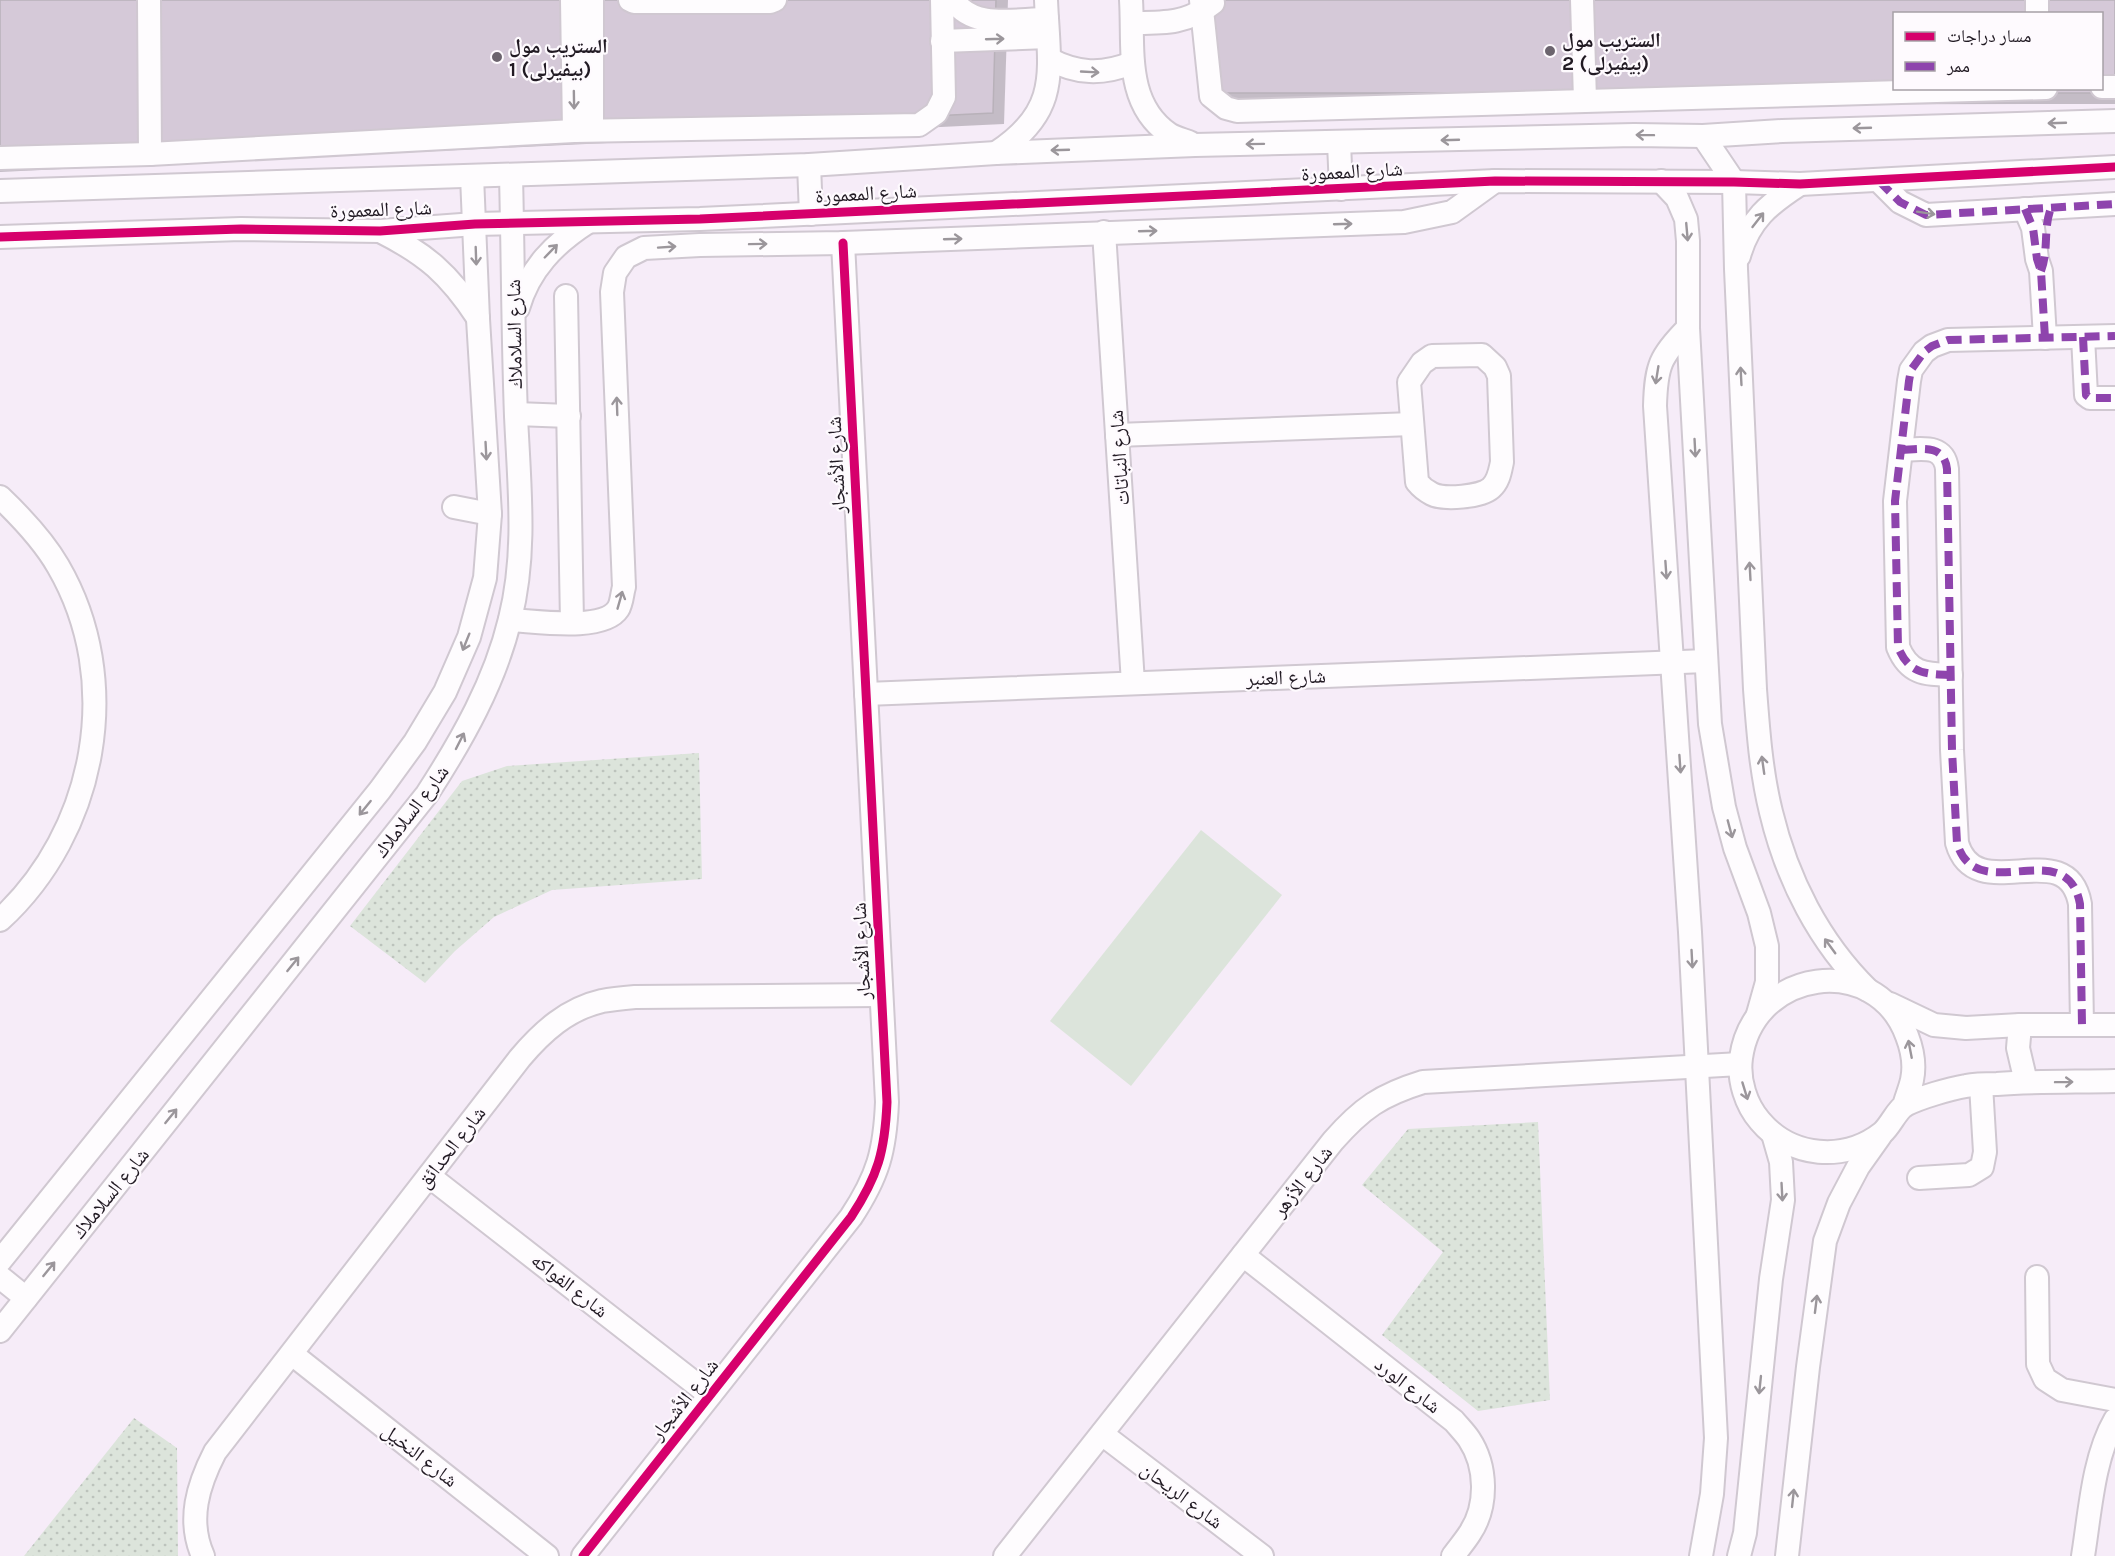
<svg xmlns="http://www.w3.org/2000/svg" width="2115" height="1556" viewBox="0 0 2115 1556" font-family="Karla,'Noto Naskh Arabic',sans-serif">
<defs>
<pattern id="park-dots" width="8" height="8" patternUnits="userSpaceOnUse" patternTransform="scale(1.5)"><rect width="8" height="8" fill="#dce4db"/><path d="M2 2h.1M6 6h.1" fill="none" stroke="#bcc3bc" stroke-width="1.8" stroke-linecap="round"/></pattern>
</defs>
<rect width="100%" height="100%" fill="#f6ecf8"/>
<polygon fill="#dce4db" points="1201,830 1282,895 1131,1086 1050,1021"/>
<g fill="url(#park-dots)">
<polygon points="699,753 702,879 552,890 494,917 455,951 425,983 350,926 462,781 507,766"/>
<polygon points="1538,1122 1550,1400 1478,1411 1382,1335 1443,1252 1362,1185 1408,1129"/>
<polygon points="134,1418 177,1448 178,1556 24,1556"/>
</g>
<g fill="#0003" fill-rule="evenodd">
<polygon points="0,0 1008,0 1004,124 0,172"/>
<path d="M1200 0H2115V104L1224 105ZM1894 14H2102V88H1894Z"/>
</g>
<g fill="#d5c9d8" stroke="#b8b1b9" stroke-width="1.5" fill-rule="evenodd">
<polygon points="0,0 996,0 993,113 0,161"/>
<path d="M1198 0H2115V93H1211ZM1894 14H2102V88H1894Z"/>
</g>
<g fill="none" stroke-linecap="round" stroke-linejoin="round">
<defs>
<g id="minor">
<polyline points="149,0 150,154"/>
<polyline points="572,0 574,131"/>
<polyline points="592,0 592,130"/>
<polyline points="630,0 634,2 770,2 775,0"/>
<path d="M953 0C974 30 1015 19 1047 19"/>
<path d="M1131 0C1134 47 1124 103 1169 134 1175 138 1184 140 1191 143"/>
<polyline points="1201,0 1211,96 1226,108 1237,111 2046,88"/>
<polyline points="1582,0 1585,100"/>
<polyline points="2037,0 2037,14"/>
<path d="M1132 23C1164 23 1187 24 1213 3"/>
<polyline points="942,41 1048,37"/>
<path d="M1049 59C1077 74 1102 75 1132 63"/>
<polyline points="2102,87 2115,87"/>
<path d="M1703 136 1734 182 1736 269 1755 689C1758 729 1761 772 1771 812 1787 879 1819 942 1868 990"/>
<polyline points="1339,143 1341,189"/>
<path d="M996 153C1062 110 1049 70 1046 0"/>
<polyline points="0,158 150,154 574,131 919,125 936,113 944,97 942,0"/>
<polyline points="809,165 811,214"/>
<polyline points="1661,181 1677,198 1686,219 1688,241 1688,328 1710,724 1724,807 1735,848 1759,913 1767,946 1767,982 1758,1014"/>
<polyline points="1879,181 1900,202 1926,215 2115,204"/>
<polyline points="0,191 809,165 996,153 1195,145 1634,135 1703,136 1782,131 2115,121"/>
<polyline points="2025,209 2033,228 2037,259 2041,271 2045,338"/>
<path d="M380 231C426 254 449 274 478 318"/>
<polyline points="1104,232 1133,683"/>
<polyline points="0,237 241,229 380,231 475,224 700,219 1495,181 1734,182 1800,184 2115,167"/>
<path d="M1739 256C1749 220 1769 204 1800 184"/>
<polyline points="566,296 572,622"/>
<path d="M518 308C529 269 555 243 588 222"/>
<path d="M1688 328C1660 356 1656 366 1655 406L1690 932 1716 1438 1712 1494 1701 1556"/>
<polyline points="2083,337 2086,395 2090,398 2115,398"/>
<path d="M1482 355 1495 367 1499 376 1502 462C1500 471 1499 481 1491 488 1481 497 1444 500 1432 494 1426 491 1421 487 1417 482L1409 382 1422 363 1432 356Z"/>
<polyline points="516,414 569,416"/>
<polyline points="1117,435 1412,424"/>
<path d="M1902 450C1922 449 1944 444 1947 469L1952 750 1957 843C1976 909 2067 832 2080 904L2082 1025"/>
<path d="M0 497C22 518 43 540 58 566 125 681 96 832 0 920"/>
<polyline points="454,507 490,514"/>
<path d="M510 620C535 621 603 632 618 609 622 603 622 593 624 587L612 292 615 273 626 257 644 248 700 245 843 243 1404 222 1452 212 1495 181"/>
<path d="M1951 675C1925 674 1909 674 1898 647L1895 501 1909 381 1911 370 1924 352 1932 346 1948 340 2115 336"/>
<polyline points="866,694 1706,661"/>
<polyline points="1890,1004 1934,1025 1966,1028 2020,1025 2115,1025"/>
<polyline points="2020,1025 2018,1048 2026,1082"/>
<path d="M1904 1106C1906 1098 1910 1089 1912 1080 1915 1066 1912 1049 1907 1036 1876 951 1753 969 1741 1058 1738 1080 1746 1105 1760 1121 1791 1158 1845 1162 1882 1133 1891 1125 1896 1111 1905 1105 1921 1097 1949 1089 1966 1086 1976 1084 1987 1084 1997 1084 2036 1081 2076 1082 2115 1081"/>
<polyline points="429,1176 710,1395"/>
<polyline points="1919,1178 1969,1175 1982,1167 1985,1152 1981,1085"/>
<path d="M1243 1255 1454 1421C1459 1427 1465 1433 1469 1439 1487 1466 1488 1506 1470 1533 1465 1541 1458 1549 1453 1556"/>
<polyline points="0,1261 380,790 415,742 445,692 469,637 485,578 490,514 478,319 472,176"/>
<polyline points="0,1277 26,1298"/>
<polyline points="2037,1277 2038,1364 2045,1379 2062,1390 2115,1400"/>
<path d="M0 1331 427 794C462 740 495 682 510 619 527 552 519 484 516 416 513 336 513 256 511 176"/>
<polyline points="292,1354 547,1556"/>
<polyline points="1102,1434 1262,1556"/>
<path d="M203 1556C187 1520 198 1485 215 1452L520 1058C542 1032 567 1009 602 1001 613 999 624 998 635 997L881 995"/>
<path d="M583 1556 851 1217C878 1176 885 1151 887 1102L843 243"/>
<path d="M1005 1556 1333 1141C1362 1108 1381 1095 1423 1082L1740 1064"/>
<polyline points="1739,1556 1745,1533 1771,1279 1783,1200 1781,1162 1773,1134"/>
<polyline points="1787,1556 1808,1367 1825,1241 1839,1203 1858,1167 1880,1136"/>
<path d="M2083 1556C2090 1513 2093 1458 2115 1420"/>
</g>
</defs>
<use href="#minor" stroke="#d0c8d1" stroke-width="26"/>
<use href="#minor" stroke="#fefcfe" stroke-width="22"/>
<g stroke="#8e44ad" stroke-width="8" stroke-dasharray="15 8" stroke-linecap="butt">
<polyline points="1879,181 1900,202 1926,215 2115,204"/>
<polyline points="2025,209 2033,228 2037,259 2041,271 2045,338"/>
<path d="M2041 271C2049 250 2043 228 2051 208"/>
<polyline points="2083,337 2086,395 2090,398 2115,398"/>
<path d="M1902 450C1922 449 1944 444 1947 469L1952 750 1957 843C1976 909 2067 832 2080 904L2082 1025"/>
<path d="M1951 675C1925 674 1909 674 1898 647L1895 501 1909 381 1911 370 1924 352 1932 346 1948 340 2115 336"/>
</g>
<defs>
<g id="cycleway">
<polyline points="0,237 241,229 380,231 475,224 700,219 1495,181 1734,182 1800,184 2115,167"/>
<path d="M583 1556 851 1217C878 1176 885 1151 887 1102L843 243"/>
</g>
</defs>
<use href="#cycleway" stroke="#fefafe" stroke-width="13"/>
<use href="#cycleway" stroke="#d6006c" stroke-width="9"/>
</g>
<defs><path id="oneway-shaft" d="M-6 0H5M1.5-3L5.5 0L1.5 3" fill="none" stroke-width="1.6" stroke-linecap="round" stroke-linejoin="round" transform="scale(1.5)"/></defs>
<g stroke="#9b969b">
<use href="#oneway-shaft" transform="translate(995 39) rotate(-2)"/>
<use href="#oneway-shaft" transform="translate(1090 72) rotate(3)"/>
<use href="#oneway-shaft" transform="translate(574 100) rotate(89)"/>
<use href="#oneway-shaft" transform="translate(2057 123) rotate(178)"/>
<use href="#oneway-shaft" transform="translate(1862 128) rotate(178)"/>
<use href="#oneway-shaft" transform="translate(1645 135) rotate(-179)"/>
<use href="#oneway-shaft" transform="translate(1450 140) rotate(178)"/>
<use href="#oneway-shaft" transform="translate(1255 144) rotate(179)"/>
<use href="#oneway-shaft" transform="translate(1060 150) rotate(178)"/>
<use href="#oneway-shaft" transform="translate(1926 213) rotate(9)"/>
<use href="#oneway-shaft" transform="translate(1758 220) rotate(-52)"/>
<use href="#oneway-shaft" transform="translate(1343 224) rotate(-2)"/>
<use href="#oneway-shaft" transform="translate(1148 231) rotate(-2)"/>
<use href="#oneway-shaft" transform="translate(1687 232) rotate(85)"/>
<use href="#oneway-shaft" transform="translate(953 239) rotate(-2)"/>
<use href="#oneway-shaft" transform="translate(758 244) rotate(-1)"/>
<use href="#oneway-shaft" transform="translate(667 247) rotate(-4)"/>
<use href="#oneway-shaft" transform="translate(551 251) rotate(-46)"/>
<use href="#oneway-shaft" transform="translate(476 256) rotate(88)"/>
<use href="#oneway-shaft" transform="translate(1657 375) rotate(99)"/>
<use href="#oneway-shaft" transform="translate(1741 376) rotate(-93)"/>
<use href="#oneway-shaft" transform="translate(617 406) rotate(-92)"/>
<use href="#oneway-shaft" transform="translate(1695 448) rotate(87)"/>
<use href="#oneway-shaft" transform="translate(486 451) rotate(87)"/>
<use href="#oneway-shaft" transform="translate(1666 570) rotate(86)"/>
<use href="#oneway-shaft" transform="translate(1750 571) rotate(-93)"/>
<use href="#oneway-shaft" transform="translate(620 600) rotate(-74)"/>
<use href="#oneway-shaft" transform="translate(466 642) rotate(112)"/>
<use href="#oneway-shaft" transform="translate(460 741) rotate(-63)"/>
<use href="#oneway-shaft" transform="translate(1680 764) rotate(86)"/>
<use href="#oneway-shaft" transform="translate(1763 765) rotate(-98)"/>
<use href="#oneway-shaft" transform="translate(365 808) rotate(129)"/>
<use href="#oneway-shaft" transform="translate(1730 829) rotate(75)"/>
<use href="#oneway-shaft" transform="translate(1830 946) rotate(-126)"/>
<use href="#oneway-shaft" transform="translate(1692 959) rotate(87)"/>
<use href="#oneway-shaft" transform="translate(293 964) rotate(-51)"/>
<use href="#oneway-shaft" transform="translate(1910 1049) rotate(-101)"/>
<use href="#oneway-shaft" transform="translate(2064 1082) rotate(-1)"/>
<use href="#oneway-shaft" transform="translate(1745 1091) rotate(73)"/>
<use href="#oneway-shaft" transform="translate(171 1116) rotate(-51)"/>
<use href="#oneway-shaft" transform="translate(1782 1192) rotate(87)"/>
<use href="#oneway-shaft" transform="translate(49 1269) rotate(-51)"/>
<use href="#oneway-shaft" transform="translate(1816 1304) rotate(-83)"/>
<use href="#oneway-shaft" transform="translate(1760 1385) rotate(96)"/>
<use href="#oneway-shaft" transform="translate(1793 1498) rotate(-84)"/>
</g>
<g fill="#6c646e" stroke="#fefafe" stroke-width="2">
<circle cx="1550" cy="51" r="6"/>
<circle cx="497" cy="57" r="6"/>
</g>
<g text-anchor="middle" stroke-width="4.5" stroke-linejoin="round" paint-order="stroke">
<g font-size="20" font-weight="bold" fill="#211a23" stroke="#fefafe" text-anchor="start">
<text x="1562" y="47">الستريب مول<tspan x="1562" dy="23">2 (بيفيرلى)</tspan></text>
<text x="509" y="53">الستريب مول<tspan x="509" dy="23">1 (بيفيرلى)</tspan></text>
</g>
<g font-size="20" fill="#211a23" stroke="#fefafe">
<text transform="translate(1352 171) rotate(-3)" y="7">شارع المعمورة</text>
<text transform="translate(866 193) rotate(-3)" y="7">شارع المعمورة</text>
<text transform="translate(381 209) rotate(-2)" y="7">شارع المعمورة</text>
<text transform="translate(514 334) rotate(-91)" y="7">شارع السلاملاك</text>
<text transform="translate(1119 458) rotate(-94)" y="7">شارع النباتات</text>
<text transform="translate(836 465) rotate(-93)" y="7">شارع الأشجار</text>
<text transform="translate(1286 677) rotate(-2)" y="7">شارع العنبر</text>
<text transform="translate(411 811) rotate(-53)" y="7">شارع السلاملاك</text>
<text transform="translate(861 951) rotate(-93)" y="7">شارع الأشجار</text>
<text transform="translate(451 1147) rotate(-52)" y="7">شارع الحدائق</text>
<text transform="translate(1302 1181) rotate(-52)" y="7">شارع الأزهر</text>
<text transform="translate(110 1193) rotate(-51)" y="7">شارع السلاملاك</text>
<text transform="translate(570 1285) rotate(38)" y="7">شارع الفواكه</text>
<text transform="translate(1408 1385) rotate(38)" y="7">شارع الورد</text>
<text transform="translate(684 1399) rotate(-52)" y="7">شارع الأشجار</text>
<text transform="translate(420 1455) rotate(38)" y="7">شارع النخيل</text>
<text transform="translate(1182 1495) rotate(37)" y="7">شارع الريحان</text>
</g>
</g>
<rect x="1893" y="12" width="210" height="78" fill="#fefafe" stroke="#a6a0a6" stroke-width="1.5"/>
<rect x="1905" y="32" width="30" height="9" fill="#d6006c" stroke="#a6a0a6" stroke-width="1.5"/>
<text x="1947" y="42" font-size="18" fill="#211a23">مسار دراجات</text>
<rect x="1905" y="62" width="30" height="9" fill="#8e44ad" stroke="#a6a0a6" stroke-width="1.5"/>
<text x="1947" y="72" font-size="18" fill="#211a23">ممر</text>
</svg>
